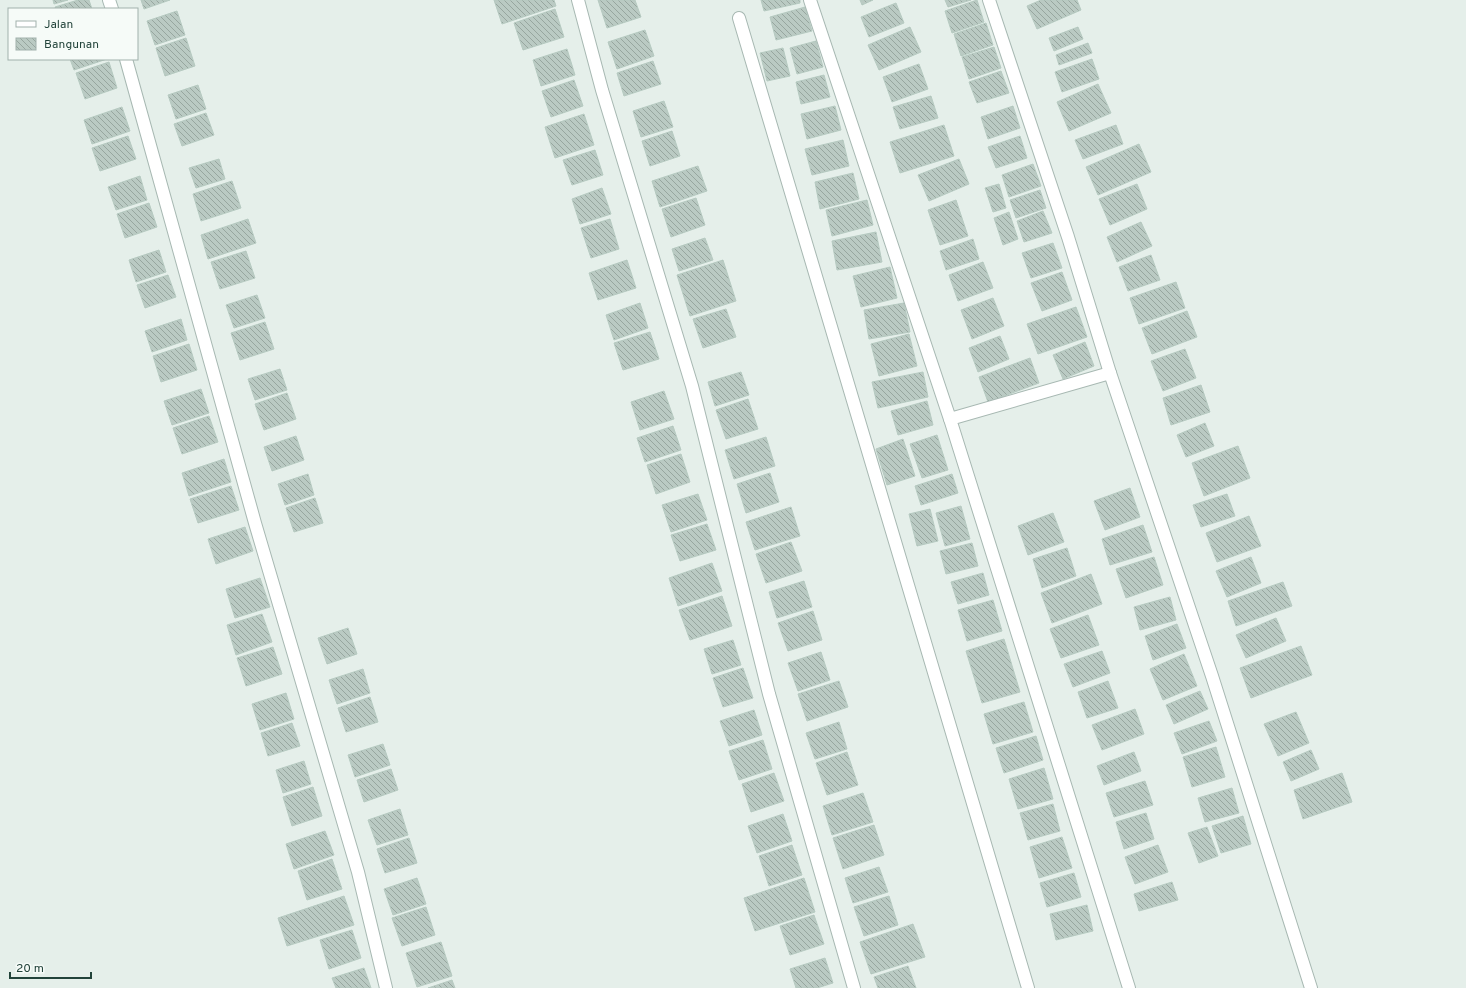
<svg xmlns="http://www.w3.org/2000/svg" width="1466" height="988" viewBox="0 0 1466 988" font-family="Overpass,sans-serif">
<defs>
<pattern id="building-back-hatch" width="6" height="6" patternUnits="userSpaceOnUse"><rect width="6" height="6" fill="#bacac3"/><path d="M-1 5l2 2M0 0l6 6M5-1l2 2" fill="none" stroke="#97a69f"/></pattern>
</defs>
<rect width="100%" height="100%" fill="#e5efea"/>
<g fill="url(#building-back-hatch)" stroke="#b6cac1">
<polygon points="53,0 68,0 54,4"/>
<polygon points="78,0 89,0 92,9 56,9 55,7"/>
<polygon points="141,0 170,0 144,9"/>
<polygon points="494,0 554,0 556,6 502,24"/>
<polygon points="598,0 635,0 641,17 607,28"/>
<polygon points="761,0 800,0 800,3 764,11"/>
<polygon points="860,0 873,0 862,5"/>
<polygon points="945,0 971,0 948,7"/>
<polygon points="977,0 984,22 952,33 945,11"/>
<polygon points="1041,0 1077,0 1081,10 1037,29 1027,6"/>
<polygon points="896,3 904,23 869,37 861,17"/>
<polygon points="805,7 812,31 776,40 770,17"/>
<polygon points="555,9 564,37 523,50 514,23"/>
<polygon points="177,11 185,35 155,45 147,21"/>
<polygon points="986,23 993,45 961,56 954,34"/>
<polygon points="910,27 921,52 879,70 868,45"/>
<polygon points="1078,27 1083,39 1054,51 1049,38"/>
<polygon points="645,30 654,56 617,69 608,42"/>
<polygon points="186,38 195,66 165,76 156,48"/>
<polygon points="816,41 823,67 797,74 790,48"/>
<polygon points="1088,43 1092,53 1059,65 1056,55"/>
<polygon points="994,47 1001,68 969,79 962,57"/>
<polygon points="783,48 790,76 767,81 760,53"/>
<polygon points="567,49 575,75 541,86 533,60"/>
<polygon points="70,59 107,59 74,70"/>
<polygon points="1092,59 1099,79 1062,92 1055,72"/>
<polygon points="653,61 661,84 624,96 617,73"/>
<polygon points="109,62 117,88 85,99 76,73"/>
<polygon points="919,64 928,89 892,102 883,77"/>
<polygon points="1001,71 1009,93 977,103 969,82"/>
<polygon points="824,75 830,97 801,104 796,82"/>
<polygon points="574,80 583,106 551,117 542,91"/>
<polygon points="1098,84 1111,113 1069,131 1057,102"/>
<polygon points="198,85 206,109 176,119 168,95"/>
<polygon points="931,96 938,118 900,129 893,107"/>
<polygon points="664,101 673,127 641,137 633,111"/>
<polygon points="835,106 841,130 807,139 801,114"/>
<polygon points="1013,106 1020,128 988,139 981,117"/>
<polygon points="122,107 130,131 92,144 84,120"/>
<polygon points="206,113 214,135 182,146 174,124"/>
<polygon points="584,114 594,145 555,158 545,127"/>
<polygon points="944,125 954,156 900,173 890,142"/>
<polygon points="1116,125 1123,144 1083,159 1075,140"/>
<polygon points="672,131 680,156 650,166 642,141"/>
<polygon points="128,136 136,159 100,171 92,148"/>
<polygon points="1020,136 1027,158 996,168 988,147"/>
<polygon points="843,140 849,166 812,175 805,149"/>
<polygon points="1139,144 1151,172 1098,195 1086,167"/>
<polygon points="595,150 603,175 572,185 563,160"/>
<polygon points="219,159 225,179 196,188 189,168"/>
<polygon points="959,159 969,184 929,201 918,175"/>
<polygon points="1033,164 1041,186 1009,197 1002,175"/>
<polygon points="698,166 707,191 660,207 652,181"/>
<polygon points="853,173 859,199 820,209 815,182"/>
<polygon points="140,176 147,200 116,210 108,187"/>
<polygon points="232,181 241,208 201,221 193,194"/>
<polygon points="999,184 1006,208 993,212 985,188"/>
<polygon points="1137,184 1147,209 1110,225 1099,199"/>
<polygon points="602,188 611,214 580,224 572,199"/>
<polygon points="1040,190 1046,208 1016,218 1010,200"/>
<polygon points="696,198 705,225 671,237 662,209"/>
<polygon points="867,200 873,225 832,236 826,210"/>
<polygon points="956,200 968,236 940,245 928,210"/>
<polygon points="149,203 157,227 125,238 117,214"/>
<polygon points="1043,211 1052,233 1024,242 1017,221"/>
<polygon points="1009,212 1018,239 1003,245 994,218"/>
<polygon points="248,219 256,243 208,259 201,235"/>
<polygon points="610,219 619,249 591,258 581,228"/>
<polygon points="1141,222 1152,246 1117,262 1107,237"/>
<polygon points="876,232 882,262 837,270 832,241"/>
<polygon points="705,238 713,260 679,271 672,249"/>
<polygon points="973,239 979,259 946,270 940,251"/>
<polygon points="1053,243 1062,268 1031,278 1022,253"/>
<polygon points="159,250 166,272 136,282 129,260"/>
<polygon points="246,251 255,278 220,289 211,262"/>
<polygon points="1151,255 1160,280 1128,291 1119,267"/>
<polygon points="627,260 636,288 598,300 589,273"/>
<polygon points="723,260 736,301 690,316 677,275"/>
<polygon points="983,262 993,288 958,301 949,275"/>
<polygon points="890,267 897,298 861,307 853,276"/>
<polygon points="1062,272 1072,300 1042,311 1031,283"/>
<polygon points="168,275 176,297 145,308 137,285"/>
<polygon points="1176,282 1185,308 1139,324 1130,298"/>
<polygon points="257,295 265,318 234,328 226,305"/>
<polygon points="993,298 1004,326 972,339 961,310"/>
<polygon points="640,303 648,328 614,340 606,315"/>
<polygon points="904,303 910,332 869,339 864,310"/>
<polygon points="1076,307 1087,337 1038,354 1027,324"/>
<polygon points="726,309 736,337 703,348 693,319"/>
<polygon points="1187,311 1197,337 1152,354 1142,328"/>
<polygon points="181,319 187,340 152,352 145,331"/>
<polygon points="265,322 274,349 240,360 231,333"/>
<polygon points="650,332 659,359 623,370 614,343"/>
<polygon points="909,334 917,366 879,376 871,344"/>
<polygon points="1000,336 1009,359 978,372 969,348"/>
<polygon points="1085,342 1094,366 1063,379 1053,355"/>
<polygon points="189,344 197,370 161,382 153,356"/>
<polygon points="1185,349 1196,378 1163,391 1151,361"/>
<polygon points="1030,358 1039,383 988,402 979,377"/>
<polygon points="280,369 287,390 255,400 248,379"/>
<polygon points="741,372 749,395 715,406 708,382"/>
<polygon points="923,372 928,397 878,408 872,382"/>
<polygon points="1201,385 1210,412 1171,425 1163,398"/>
<polygon points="201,389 209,413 172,425 164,401"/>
<polygon points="664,391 674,419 640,430 631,402"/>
<polygon points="287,393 296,419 264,430 255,404"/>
<polygon points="748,399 758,429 726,439 716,410"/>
<polygon points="927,401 933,425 898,435 891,411"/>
<polygon points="209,416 218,442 182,454 173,428"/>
<polygon points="1205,423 1214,446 1186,457 1177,435"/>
<polygon points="673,426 681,450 645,462 637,438"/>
<polygon points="937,435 948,470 922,478 910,444"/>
<polygon points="296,436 304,460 272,471 264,447"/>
<polygon points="766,437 775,466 734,479 725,450"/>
<polygon points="903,439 915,476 887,485 876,449"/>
<polygon points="1238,446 1250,478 1204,496 1192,463"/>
<polygon points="681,454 690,482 656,494 647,465"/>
<polygon points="224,459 231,482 189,496 182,473"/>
<polygon points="770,473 779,502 746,513 737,484"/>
<polygon points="308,474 314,495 285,505 278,484"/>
<polygon points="952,474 958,493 921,505 915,486"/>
<polygon points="231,486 239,510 198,523 190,499"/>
<polygon points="1130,488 1140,517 1105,530 1094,501"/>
<polygon points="698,494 707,520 671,532 662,505"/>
<polygon points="1227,494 1235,516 1201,527 1193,505"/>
<polygon points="315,498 323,523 294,532 286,508"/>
<polygon points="961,506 970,539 945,546 936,513"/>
<polygon points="791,507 800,536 755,550 746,522"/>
<polygon points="930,509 938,541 917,546 909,514"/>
<polygon points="1053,513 1064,542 1028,555 1018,526"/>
<polygon points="1249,516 1261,546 1217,562 1206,533"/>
<polygon points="707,524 716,550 680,561 671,535"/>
<polygon points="1143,525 1152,552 1110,565 1102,539"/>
<polygon points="245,527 253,551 216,564 208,539"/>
<polygon points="791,542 802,571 766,583 756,554"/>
<polygon points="972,543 978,566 946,574 940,551"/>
<polygon points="1067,548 1076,576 1042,588 1033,559"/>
<polygon points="1154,557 1163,585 1126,598 1116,569"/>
<polygon points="1251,557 1261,583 1227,597 1216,571"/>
<polygon points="712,563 722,591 678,606 669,578"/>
<polygon points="983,573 989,595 958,604 951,582"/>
<polygon points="1091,574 1102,604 1052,623 1041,593"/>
<polygon points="260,578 270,607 235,618 226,589"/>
<polygon points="804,581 812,607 777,618 769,592"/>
<polygon points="1283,582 1292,606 1236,626 1228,601"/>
<polygon points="722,596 732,626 690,640 679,610"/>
<polygon points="1170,597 1176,620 1140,630 1134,607"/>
<polygon points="993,600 1002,631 967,641 958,610"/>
<polygon points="813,611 822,640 788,651 778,623"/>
<polygon points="262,614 272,642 236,655 227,625"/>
<polygon points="1088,615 1099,645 1061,658 1050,629"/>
<polygon points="1276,618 1286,641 1246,658 1236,635"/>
<polygon points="1177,624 1186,648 1153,660 1145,636"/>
<polygon points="348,628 357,654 327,664 318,638"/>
<polygon points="1004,639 1020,692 982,703 966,651"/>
<polygon points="733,640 741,665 712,674 704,649"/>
<polygon points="1301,646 1312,675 1251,698 1240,668"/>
<polygon points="273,647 282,674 246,686 237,658"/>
<polygon points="1102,651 1110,673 1073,687 1064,664"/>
<polygon points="821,652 830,680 798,691 788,663"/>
<polygon points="1184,654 1197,686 1163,700 1150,669"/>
<polygon points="743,668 753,698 723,707 713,678"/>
<polygon points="363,669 370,693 337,704 329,680"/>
<polygon points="839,681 848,707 807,721 798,694"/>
<polygon points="1108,681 1118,708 1087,718 1078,692"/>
<polygon points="1200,691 1208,709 1174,724 1166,705"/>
<polygon points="286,693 294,719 260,730 252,704"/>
<polygon points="370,697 378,722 346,732 338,708"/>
<polygon points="1024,702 1033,732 993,744 984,714"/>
<polygon points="1135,709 1144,734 1102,750 1092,725"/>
<polygon points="754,710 762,735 729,746 720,721"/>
<polygon points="1296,712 1309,743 1278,756 1264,724"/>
<polygon points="1209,721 1217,741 1182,754 1174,733"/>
<polygon points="839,722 847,749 815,759 806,733"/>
<polygon points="292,723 300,746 268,756 261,733"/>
<polygon points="1036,736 1043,760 1004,773 996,748"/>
<polygon points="763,740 772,769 739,780 729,751"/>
<polygon points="383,744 390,765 355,777 348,755"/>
<polygon points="1216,747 1225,777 1192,787 1183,757"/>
<polygon points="1311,750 1319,769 1291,781 1283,762"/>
<polygon points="847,752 858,785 827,795 816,763"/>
<polygon points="1134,752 1141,771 1104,785 1097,766"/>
<polygon points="304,761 311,784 283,793 276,770"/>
<polygon points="1044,768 1053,799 1018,809 1009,779"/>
<polygon points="391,769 398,790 364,802 357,780"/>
<polygon points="774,773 784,801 751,812 742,784"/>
<polygon points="1342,773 1352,802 1303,819 1294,790"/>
<polygon points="1145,781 1153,805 1114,817 1106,793"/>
<polygon points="313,787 322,816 292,826 283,797"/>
<polygon points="1232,788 1239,813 1205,822 1198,798"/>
<polygon points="863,793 873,822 832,835 823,806"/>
<polygon points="1053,804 1060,831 1028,840 1020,813"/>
<polygon points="400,809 408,835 377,845 368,820"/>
<polygon points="1146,813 1154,839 1124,849 1116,822"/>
<polygon points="783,814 792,841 757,853 748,826"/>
<polygon points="1243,816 1251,844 1221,853 1212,826"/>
<polygon points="874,825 884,855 843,869 833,838"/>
<polygon points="1207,827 1218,856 1199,863 1188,833"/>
<polygon points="325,831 334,855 294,869 286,844"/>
<polygon points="1062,837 1072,868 1039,878 1030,847"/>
<polygon points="409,838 417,863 385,873 377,849"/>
<polygon points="792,845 802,875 769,886 759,856"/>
<polygon points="1158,845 1168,872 1135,884 1125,857"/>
<polygon points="332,859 342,889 307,900 298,871"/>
<polygon points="879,867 888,892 853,903 845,878"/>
<polygon points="1074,873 1081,897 1047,907 1040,883"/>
<polygon points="417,878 426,904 393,915 384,889"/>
<polygon points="804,878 815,912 755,931 744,898"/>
<polygon points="1172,882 1178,900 1139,911 1134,894"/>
<polygon points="344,896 354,925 287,946 278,918"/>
<polygon points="889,896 898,925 864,936 854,907"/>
<polygon points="1087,905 1093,931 1056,940 1050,914"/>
<polygon points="426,907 435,935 402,946 392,918"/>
<polygon points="814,915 824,944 790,955 780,926"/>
<polygon points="913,924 925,957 871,974 860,942"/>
<polygon points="352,930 361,958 329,969 320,940"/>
<polygon points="441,942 452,976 417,987 406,953"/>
<polygon points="825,958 833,983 817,988 796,988 790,969"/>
<polygon points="908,966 916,988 878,988 874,977"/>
<polygon points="364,968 371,988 336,988 332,978"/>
<polygon points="452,980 455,988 428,988"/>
</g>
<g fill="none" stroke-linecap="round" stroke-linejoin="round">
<defs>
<g id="street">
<polyline points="109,0 112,9"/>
<polyline points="578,0 602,90 692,386 769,694 854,988"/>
<polyline points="810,0 950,419"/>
<polyline points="989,0 1068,237 1110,373 1212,676 1311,988"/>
<polyline points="739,18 1028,988"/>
<polyline points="126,59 255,523 358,872 386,988"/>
<polyline points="1110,373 950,419 1129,988"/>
</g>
</defs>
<use href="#street" stroke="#a7b8b2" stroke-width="14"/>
<use href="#street" stroke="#fff" stroke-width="12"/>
</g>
<rect x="8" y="8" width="130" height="52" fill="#f6fbf8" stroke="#a1b1ac"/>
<rect x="16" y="21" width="20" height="6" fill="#ffffff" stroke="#a1b1ac"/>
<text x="44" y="28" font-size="12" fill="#22433a">Jalan</text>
<rect x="16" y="38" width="20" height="12" fill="url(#building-back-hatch)" stroke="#a1b1ac"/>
<text x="44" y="48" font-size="12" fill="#22433a">Bangunan</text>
<path d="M10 972v6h81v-6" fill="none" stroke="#22433a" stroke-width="2"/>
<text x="16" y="972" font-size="12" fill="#22433a" stroke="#f6fbf8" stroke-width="3" paint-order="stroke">20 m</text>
</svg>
